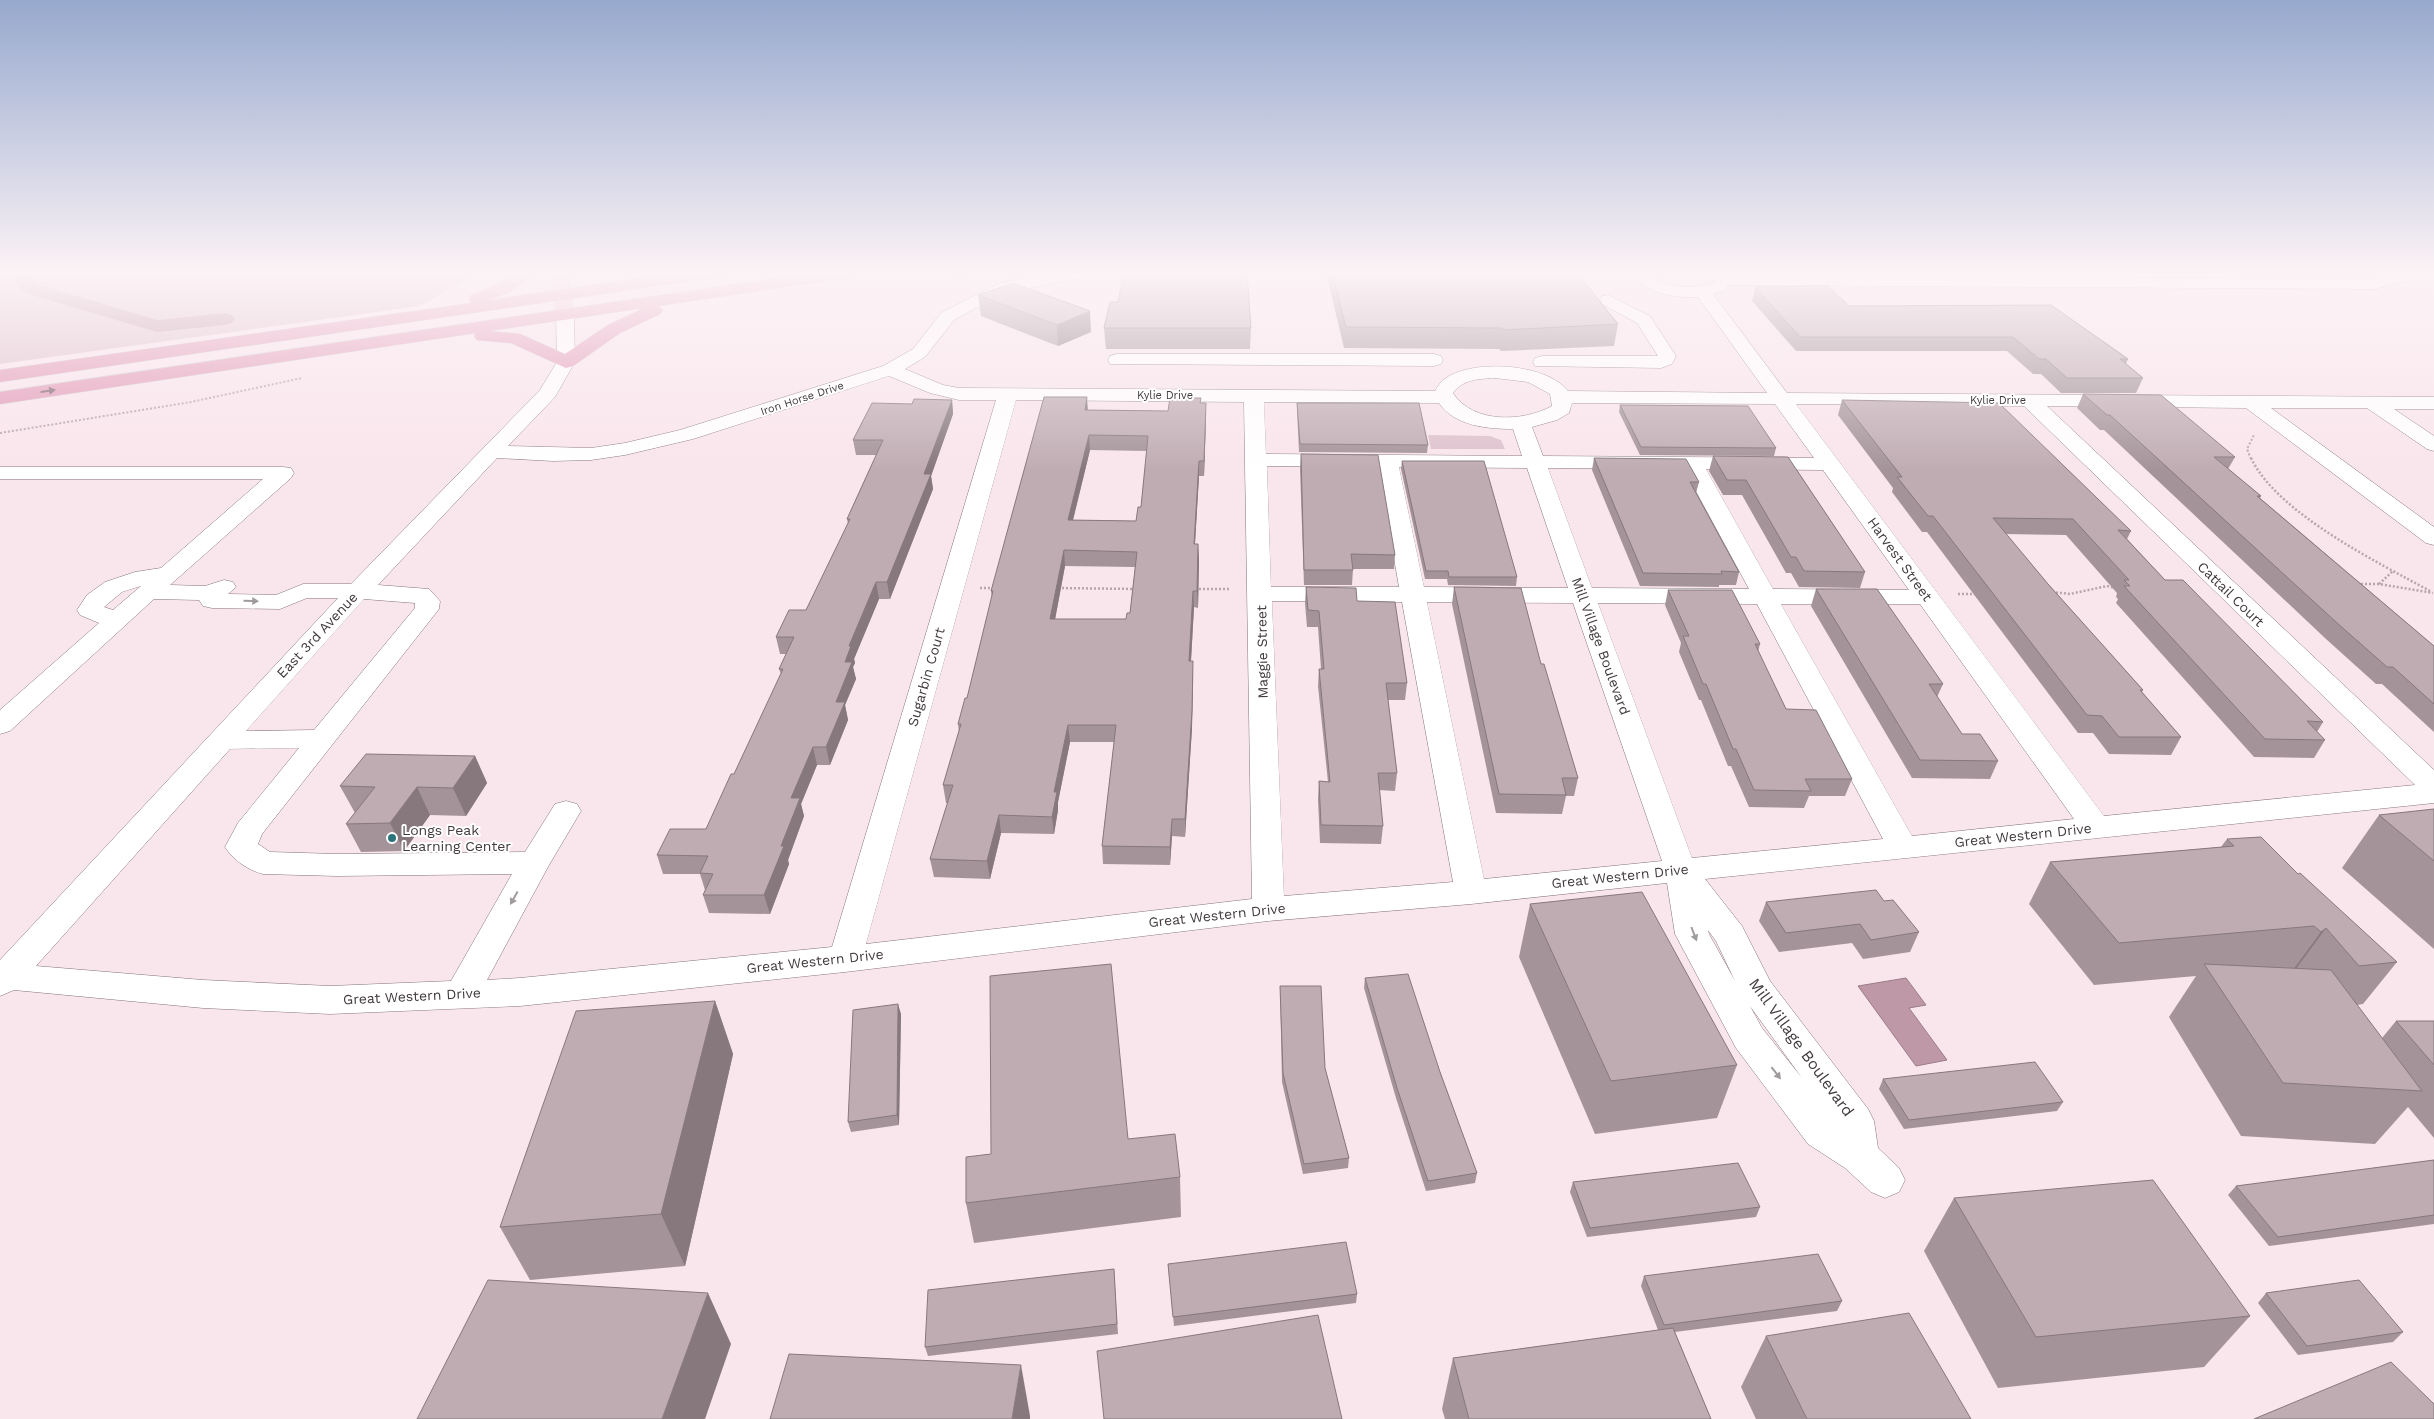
<svg xmlns="http://www.w3.org/2000/svg" width="2434" height="1419" viewBox="0 0 2434 1419" font-family="'Work Sans',sans-serif">
<rect width="100%" height="100%" fill="#f9e5ec"/>
<g fill="#ddc1cc">
<polygon points="0,272 471,272 473,276 420,306 0,364"/>
<polygon points="1428,435 1490,436 1501,440 1505,449 1431,449"/>
</g>
<polygon fill="#bf98a7" stroke="#9a7c87" points="1906,978 1926,1005 1909,1008 1947,1060 1916,1066 1858,986"/>
<g fill="none" stroke-linecap="round" stroke-linejoin="round">
<polygon fill="#bf98a7" fill-rule="evenodd" points="7,272 27,272 39,285 158,320 225,313 232,315 235,319 232,323 225,325 157,332 25,293"/>
<defs>
<g id="minor">
<path d="M1050 272H1092L1084 277 1010 292 974 309 954 320 925 357 905 369 943 385 959 388 1435 391C1439 384 1443 379 1451 375 1480 360 1547 364 1568 391L1767 393 1698 297C1678 298 1649 295 1637 277L1638 272H1654L1653 276C1671 290 1696 289 1716 282L1715 280 1717 277 1723 275 2374 279 2402 272H2433L2431 275 2374 289 1728 285 1726 290 1713 294 1787 393 2434 397V409H2394L2434 436V451L2427 449 2367 408H2271L2434 527V545L2426 543 2246 408 2047 406 2434 770V803L1705 879 1742 926 1770 981 1868 1109 1874 1121 1878 1148 1899 1168 1905 1180 1899 1192 1885 1198 1871 1192 1845 1168 1808 1144 1736 1048 1675 934 1667 883 1471 904 1268 921 845 972 520 1006 330 1014 203 1008 14 990 0 996V960L338 598H307L280 609 212 608 203 606 199 600 154 599 10 731 0 734V710L99 623 80 615 77 610 87 595 105 582 135 572 161 568 263 479H0V467H283L291 468 294 473 291 478 170 585 205 586 224 580 233 582 236 587 228 594 276 595 303 584H351L540 390 557 362 556 315 559 311H571L574 315 575 362 555 397 508 446 591 448 625 443 680 430 883 366 913 349 942 312 998 284ZM889 376 930 393 959 400H996L832 947 520 978 487 980 549 865 581 811 577 804 566 801 555 804 525 852 337 854 270 852 258 844 262 834 439 609 440 601 429 589 378 585 497 458 553 461 591 460 625 455 693 439ZM1495 378 1528 382 1550 394 1552 406C1523 422 1473 424 1453 393 1463 379 1479 379 1495 378ZM1016 400 1244 402 1252 899 866 944ZM1264 402 1439 403C1454 426 1488 429 1513 429L1522 456 1266 454ZM1572 403 1775 404 1814 458 1543 456 1532 427 1557 420 1569 413ZM1796 404 2024 406 2415 785 2104 816ZM1267 466 1378 467 1399 587H1271ZM1399 467 1527 468 1568 588 1424 587ZM1548 468 1684 469 1749 589 1592 588ZM1706 469 1823 470 1909 590 1773 589ZM141 586 113 610 104 607 122 592ZM364 599 415 603V608L314 730 246 731ZM1272 601 1402 602 1453 882 1284 896ZM1427 602 1573 603 1662 861 1484 879ZM1598 603 1757 604 1883 839 1692 858ZM1781 604H1920L2074 819 1912 836ZM299 748 238 823 225 847C233 860 248 870 263 874L337 876 512 874 451 981 330 986 203 980 36 966 230 749ZM1708 930 1716 941 1735 981 1709 934ZM1750 1006 1802 1078 1762 1028Z"/>
<polygon points="1608,295 1650,316 1676,356 1672,364 1661,368 1535,366 1533,362 1535,358 1542,356 1658,356 1637,323 1602,304 1600,300 1602,296"/>
<polygon points="1117,354 1434,354 1441,356 1443,360 1441,364 1434,366 1110,364 1108,360 1110,356"/>
</g>
<polygon id="major" points="552,272 568,272 574,315 571,319 559,319 556,315"/>
<g id="highway">
<polygon points="517,272 537,272 510,292 489,300 682,272 727,272 719,277 0,382 0,370 471,303 469,299 471,295 498,284"/>
<path d="M818 272H862L854 277 658 306 663 310 660 314 620 333 573 366 566 368 511 343 477 340 474 336 476 333 0 404V392ZM644 308 608 325 565 354 520 334 489 331Z"/>
</g>
</defs>
<use href="#minor" stroke="#86747b" stroke-width="1"/>
<use href="#major" stroke="#cecccd" stroke-width="1"/>
<use href="#highway" stroke="#cecccd" stroke-width="1"/>
<g stroke="#b5a6ab" stroke-width="2" stroke-dasharray="2 2" stroke-linecap="butt">
<polyline points="944,282 968,279"/>
<polyline points="0,433 191,402 302,378"/>
<polyline points="2251,459 2247,449 2254,435"/>
</g>
<g stroke="#b5a6ab" stroke-width="2.5" stroke-dasharray="2 2" stroke-linecap="butt">
<path d="M2251 458C2277 513 2377 562 2430 591"/>
<polyline points="2357,584 2379,584 2433,593"/>
<polyline points="2379,584 2393,571"/>
<polyline points="980,588 994,588"/>
<polyline points="1058,588 1136,589"/>
<polyline points="1195,589 1231,589"/>
<polyline points="2052,592 2070,594 2107,586 2115,588"/>
<polyline points="1958,594 1977,594"/>
</g>
<use href="#minor" fill="#fff" fill-rule="evenodd"/>
<use href="#major" fill="#edc2d3" fill-rule="evenodd"/>
<use href="#highway" fill="#e199b6" fill-rule="evenodd"/>
</g>
<g fill="#a4949a" fill-rule="evenodd">
<polygon points="1326,272 1576,272 1618,324 1614,346 1501,351 1499,349 1344,348"/>
<polygon points="1755,287 1849,306 2051,305 2128,359 2126,364 2143,378 2136,393 2061,393 2041,374 2033,374 2007,351 1796,351 1752,301"/>
<polygon points="978,295 1091,332 1058,346 981,316"/>
<polygon points="1104,328 1251,328 1250,349 1106,349"/>
<polygon points="2083,394 2235,457 2228,469 2261,496 2260,498 2434,646 2434,732 2382,684 2376,684 2326,639 2104,430 2100,430 2077,408"/>
<polygon points="952,400 953,414 931,476 933,489 890,599 879,599 854,659 855,663 853,667 856,679 845,705 848,720 830,765 817,765 801,804 804,816 788,860 789,864 770,914 709,913 703,895 705,890 700,874 663,874 657,855 706,829 734,774 781,674 779,669 786,654 780,654 776,637 806,610 848,524 847,519 876,455 856,455 853,440 912,404"/>
<polygon points="1842,400 2131,531 2127,539 2165,580 2323,722 2317,732 2325,740 2314,758 2254,757 2116,603 2118,599 2116,597 2117,593 2066,535 2006,534 2048,584 2143,690 2142,692 2181,737 2171,755 2109,754 2093,733 2078,733 1927,532 1922,532 1892,492 1893,488 1838,415"/>
<path d="M1201 403 1206 417 1204 476H1199L1195 544H1198L1199 560 1198 608 1194 607 1191 661 1193 677 1192 728 1185 837 1172 836 1170 865 1103 864 1102 846 1114 742H1070L1058 802V810L1054 834 1001 833 990 879 934 877 930 859 948 803H946L943 785 959 732 958 724 967 698 992 598 991 591 1088 410 1168 411ZM1090 450 1147 451 1141 507 1136 521 1073 520ZM1065 566 1135 567 1130 613 1126 619H1055Z"/>
<polygon points="1297,403 1428,445 1427,453 1299,452 1297,410"/>
<polygon points="1620,405 1776,448 1774,456 1640,455 1619,412"/>
<polygon points="1301,454 1395,555 1394,569 1353,569 1352,585 1304,585 1300,468"/>
<polygon points="1713,456 1788,457 1865,572 1860,588 1799,587 1791,573 1786,573 1742,495 1723,495 1709,471"/>
<polygon points="1594,458 1699,482 1696,493 1739,572 1736,585 1719,585 1719,587 1640,586 1592,470"/>
<polygon points="1402,461 1517,577 1516,586 1448,585 1447,579 1425,579 1401,469"/>
<polygon points="1306,587 1357,601 1407,683 1405,700 1388,700 1397,773 1395,791 1379,790 1383,826 1381,844 1320,843 1318,799 1319,781 1328,782 1318,686 1319,669 1321,669 1318,627 1307,627 1305,603"/>
<polygon points="1454,587 1541,664 1578,778 1574,796 1566,796 1562,814 1496,813 1452,604"/>
<polygon points="1816,589 1943,684 1937,697 1962,734 1998,761 1990,779 1912,778 1811,606"/>
<polygon points="1668,590 1760,644 1758,652 1786,709 1852,779 1845,796 1809,796 1804,808 1749,807 1731,766 1728,766 1701,700 1699,700 1679,652 1681,643 1665,605"/>
<polygon points="475,756 487,783 466,816 430,815 404,851 361,852 346,824 355,813 340,786"/>
<polygon points="2434,809 2434,949 2342,868 2379,815"/>
<polygon points="2227,839 2298,874 2397,962 2363,1004 2357,1005 2382,1038 2396,1021 2434,1021 2434,1138 2408,1107 2375,1144 2241,1136 2169,1017 2196,976 2094,985 2029,904 2050,862 2221,847"/>
<polygon points="1884,901 1919,932 1910,952 1863,959 1852,943 1779,952 1759,921 1766,902"/>
<polygon points="1530,904 1737,1065 1717,1118 1595,1134 1519,957"/>
<polygon points="1365,978 1440,1072 1477,1173 1475,1183 1426,1191 1396,1098 1364,988"/>
<polygon points="1280,986 1325,1068 1349,1158 1348,1168 1303,1174 1282,1082"/>
<polygon points="715,1001 733,1054 685,1266 530,1280 500,1227"/>
<polygon points="901,1014 899,1125 851,1132 848,1122"/>
<polygon points="1883,1079 2063,1102 2057,1111 1904,1129 1879,1089"/>
<polygon points="1128,1139 1180,1177 1181,1217 974,1243 966,1203"/>
<polygon points="2434,1160 2434,1224 2269,1246 2228,1195 2236,1186"/>
<polygon points="1573,1182 1760,1207 1756,1217 1587,1237 1570,1192"/>
<polygon points="1954,1198 2250,1316 2204,1367 1998,1388 1924,1251"/>
<polygon points="1168,1264 1357,1294 1356,1303 1174,1326"/>
<polygon points="1114,1269 1118,1334 928,1356 925,1347"/>
<polygon points="1644,1276 1842,1301 1837,1311 1675,1332 1711,1419 1445,1419 1442,1409 1453,1358 1658,1330 1641,1286"/>
<polygon points="2266,1293 2403,1332 2393,1342 2298,1355 2258,1303"/>
<polygon points="1766,1336 1971,1419 1756,1419 1741,1387"/>
</g>
<g fill="#86787d">
<polygon points="1090,311 1091,332 1058,346 1057,325"/>
<polygon points="1087,397 1088,412 1085,410"/>
<polygon points="952,400 953,414 931,476 933,489 890,599 887,582 924,474"/>
<polygon points="1206,403 1206,417 1204,476 1204,461"/>
<polygon points="1089,435 1090,450 1069,536 1068,520"/>
<polygon points="1199,461 1199,476 1194,560 1194,544"/>
<polygon points="1198,544 1199,560 1198,608 1197,591"/>
<polygon points="1064,550 1065,566 1052,636 1050,619"/>
<polygon points="876,582 879,599 854,659 855,663 853,667 856,679 845,705 848,720 830,765 826,747 845,662 849,646"/>
<polygon points="1193,591 1194,607 1190,677 1189,661"/>
<polygon points="1193,661 1192,728 1185,837 1185,819"/>
<polygon points="1068,725 1070,742 1058,802 1058,810 1054,834 1052,817 1054,792"/>
<polygon points="813,747 817,765 801,804 804,816 788,860 789,864 770,914 764,895 781,846 791,798"/>
<polygon points="475,756 487,783 466,816 453,788"/>
<polygon points="417,787 430,815 404,851 390,823"/>
<polygon points="999,815 1001,833 990,879 987,861"/>
<polygon points="1172,819 1172,836 1170,865 1170,847"/>
<polygon points="2326,928 2295,970 2290,974 2321,932"/>
<polygon points="715,1001 733,1054 685,1266 661,1214"/>
<polygon points="898,1004 901,1014 899,1125 897,1115"/>
<polygon points="708,1293 731,1344 705,1419 662,1419"/>
<polygon points="1021,1365 1030,1416 1030,1419 1012,1419"/>
</g>
<g fill="#bfacb3" stroke="#86787d" fill-rule="evenodd">
<polygon points="1124,272 1247,272 1251,328 1104,328 1110,302 1118,302"/>
<polygon points="1332,272 1576,272 1618,324 1504,330 1502,328 1346,327"/>
<polygon points="1013,283 1090,311 1057,325 978,295"/>
<polygon points="1828,286 1849,306 2051,305 2128,359 2120,359 2143,378 2067,378 2046,359 2039,359 2013,337 1800,337 1755,287"/>
<polygon points="2083,394 2161,395 2235,457 2214,457 2261,496 2257,496 2434,646 2434,704 2393,667 2387,667 2336,622 2110,415 2107,415"/>
<path d="M1044 397H1087L1085 410 1168 411 1170 398H1201L1200 403H1206L1204 461H1199L1194 544H1198L1197 591H1193L1189 661H1193L1192 711 1185 819H1172L1170 847 1102 846 1116 725H1068L1054 792H1057L1052 817 999 815 987 861 930 859 953 785H943L961 724H958L965 698H967L993 591H991ZM1089 435 1148 436 1141 507H1138L1136 521 1068 520ZM1064 550 1137 552 1130 613H1127L1126 619H1050Z"/>
<polygon points="914,399 952,400 924,474 931,474 887,582 876,582 849,646 851,646 845,662 852,662 836,702 845,702 826,747 813,747 791,798 800,798 781,846 784,846 764,895 703,895 713,874 700,873 708,856 657,855 670,829 706,829 731,774 734,774 783,669 779,669 794,637 776,637 789,610 806,610 850,519 847,519 883,440 853,440 872,403 912,404"/>
<polygon points="1842,400 1999,403 2131,531 2118,530 2165,580 2183,580 2323,722 2307,721 2325,740 2265,739 2124,586 2130,586 2124,580 2129,580 2073,519 1993,518 2048,584 2143,690 2140,690 2181,737 2119,737 2102,716 2087,715 1933,516 1928,516 1897,477 1902,477"/>
<polygon points="1297,403 1419,403 1428,445 1300,444"/>
<polygon points="1620,405 1748,406 1776,448 1641,447"/>
<polygon points="1301,454 1378,455 1395,555 1351,554 1353,570 1304,570"/>
<polygon points="1713,456 1788,457 1865,572 1804,571 1796,557 1791,557 1746,480 1727,480"/>
<polygon points="1594,458 1686,459 1699,482 1690,482 1739,572 1721,571 1722,574 1643,573"/>
<polygon points="1402,461 1484,461 1517,577 1449,577 1448,571 1426,571"/>
<polygon points="1306,587 1356,588 1357,601 1395,602 1407,683 1386,683 1397,773 1378,773 1383,826 1321,825 1319,781 1330,782 1319,669 1324,669 1319,611 1308,610"/>
<polygon points="1454,587 1521,588 1541,664 1544,664 1578,778 1562,778 1566,795 1499,794"/>
<polygon points="1816,589 1877,589 1943,684 1929,684 1962,734 1980,734 1998,761 1920,760"/>
<polygon points="1668,590 1732,590 1760,644 1755,644 1786,709 1816,710 1852,779 1805,779 1811,791 1754,790 1736,749 1733,749 1706,684 1703,684 1683,636 1689,636"/>
<polygon points="366,754 475,756 453,788 417,787 390,823 346,824 375,787 340,786"/>
<polygon points="2434,809 2434,861 2379,815"/>
<polygon points="2261,837 2298,874 2300,873 2397,962 2359,966 2326,928 2321,932 2314,926 2119,943 2050,862 2234,846 2227,839"/>
<polygon points="1876,890 1884,901 1893,900 1919,932 1871,940 1860,924 1786,933 1766,902"/>
<polygon points="1642,892 1737,1065 1611,1081 1530,904"/>
<polygon points="1111,964 1128,1139 1175,1134 1180,1177 966,1203 966,1157 991,1154 990,976"/>
<polygon points="2204,964 2331,970 2422,1091 2283,1083"/>
<polygon points="1408,974 1440,1072 1477,1173 1428,1181 1397,1088 1365,978"/>
<polygon points="1280,986 1321,986 1325,1068 1349,1158 1304,1164 1283,1073"/>
<polygon points="715,1001 661,1214 500,1227 576,1011"/>
<polygon points="898,1004 897,1115 848,1122 853,1010"/>
<polygon points="2396,1021 2434,1021 2434,1065"/>
<polygon points="2035,1062 2063,1102 1909,1120 1883,1079"/>
<polygon points="2434,1160 2434,1215 2278,1237 2236,1186"/>
<polygon points="1738,1163 1760,1207 1590,1228 1573,1182"/>
<polygon points="2153,1180 2250,1316 2036,1337 1954,1198"/>
<polygon points="1346,1242 1357,1294 1173,1317 1168,1264"/>
<polygon points="1818,1254 1842,1301 1664,1325 1644,1276"/>
<polygon points="1114,1269 1117,1324 925,1347 928,1290"/>
<polygon points="488,1280 708,1293 662,1419 417,1419"/>
<polygon points="2359,1280 2403,1332 2307,1346 2266,1293"/>
<polygon points="1909,1313 1971,1419 1807,1419 1766,1336"/>
<polygon points="1318,1315 1342,1419 1104,1419 1097,1351"/>
<polygon points="1673,1328 1711,1419 1469,1419 1453,1358"/>
<polygon points="789,1354 1021,1365 1012,1419 770,1419"/>
<polygon points="2391,1362 2434,1404 2434,1419 2254,1419"/>
</g>
<defs><path id="oneway-solid" d="M-6-.8H1V-3.2L6.5 0L1 3.2V.8H-6Z" transform="scale(1.25)"/></defs>
<use fill="#7a5b67" href="#oneway-solid" transform="translate(48 391) rotate(-8)"/>
<g fill="#a09c9e">
<use href="#oneway-solid" transform="translate(251 601) rotate(1)"/>
<use href="#oneway-solid" transform="translate(514 898) rotate(119)"/>
<use href="#oneway-solid" transform="translate(1694 934) rotate(69)"/>
<use href="#oneway-solid" transform="translate(1776 1073) rotate(52)"/>
</g>
<linearGradient id="sky" x2="0" y2="1"><stop stop-color="#97a9ce"/><stop offset="0.58" stop-color="#fcf3f6"/><stop offset="1" stop-color="#fcf3f6" stop-opacity="0"/></linearGradient>
<rect width="2434" height="471" fill="url(#sky)"/>
<circle fill="#2b747b" stroke="#fff" stroke-width="2" cx="392" cy="838" r="5"/>
<g text-anchor="middle" stroke-width="4" stroke-linejoin="round" paint-order="stroke">
<g font-size="11" fill="#423a3d" stroke="#fff">
<text x="1165" y="399">Kylie Drive</text>
<text transform="translate(802 398) rotate(-18)" y="4">Iron Horse Drive</text>
<text x="1998" y="404">Kylie Drive</text>
</g>
<g font-size="14" fill="#423a3d" stroke="#fff">
<text transform="translate(1900 559) rotate(54)" y="5">Harvest Street</text>
<text transform="translate(2231 594) rotate(44)" y="5">Cattail Court</text>
<text transform="translate(317 635) rotate(-47)" y="5">East 3rd Avenue</text>
<text transform="translate(1601 646) rotate(70)" y="5">Mill Village Boulevard</text>
<text transform="translate(1262 652) rotate(-91)" y="5">Maggie Street</text>
<text transform="translate(926 677) rotate(-74)" y="5">Sugarbin Court</text>
<text transform="translate(2023 835) rotate(-6)" y="5">Great Western Drive</text>
<text transform="translate(1620 876) rotate(-6)" y="5">Great Western Drive</text>
<text transform="translate(1217 915) rotate(-6)" y="5">Great Western Drive</text>
<text transform="translate(815 961) rotate(-6)" y="5">Great Western Drive</text>
<text transform="translate(412 996) rotate(-3)" y="5">Great Western Drive</text>
</g>
<g font-size="14" fill="#423a3d" stroke="#fff" text-anchor="start">
<text x="402" y="835">Longs Peak<tspan x="402" dy="16">Learning Center</tspan></text>
</g>
<g font-size="16" fill="#423a3d" stroke="#fff">
<text transform="translate(1802 1047) rotate(54)" y="6">Mill Village Boulevard</text>
</g>
</g>
</svg>
